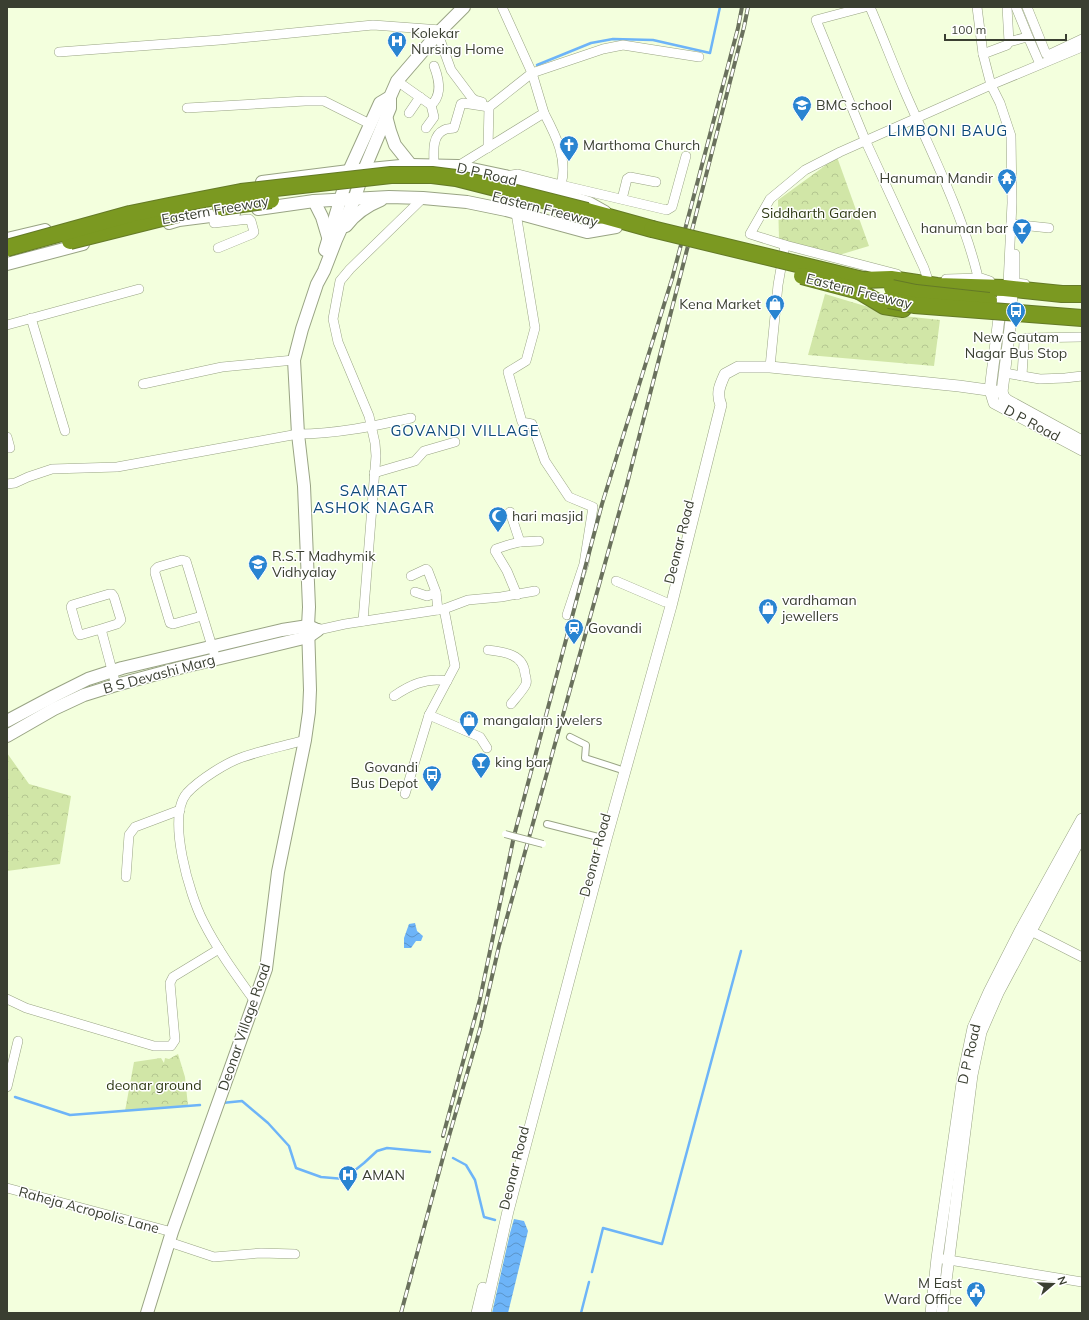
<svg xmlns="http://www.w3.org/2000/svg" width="1089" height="1320" viewBox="0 0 1089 1320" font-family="Mulish,sans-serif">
<defs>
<pattern id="park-crowns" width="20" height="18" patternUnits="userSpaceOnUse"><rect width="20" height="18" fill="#d1e6a7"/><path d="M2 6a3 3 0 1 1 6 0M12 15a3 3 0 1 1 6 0" fill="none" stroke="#b4c690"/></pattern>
<pattern id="water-waves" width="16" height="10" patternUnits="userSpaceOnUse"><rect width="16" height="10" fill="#6db4f8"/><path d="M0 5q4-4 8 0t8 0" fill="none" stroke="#5b94c9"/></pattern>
</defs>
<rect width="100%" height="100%" fill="#f3ffdd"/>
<g fill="url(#park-crowns)">
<polygon points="837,157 869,246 839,255 779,239 778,200"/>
<polygon points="825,294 865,306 903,316 940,320 934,366 808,355"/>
<polygon points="7,753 29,784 71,796 60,864 7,871"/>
<polygon points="178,1054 185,1077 188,1106 125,1111 134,1062 161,1058 164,1063 165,1058 169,1059"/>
</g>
<g fill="url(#water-waves)">
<polygon points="415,923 417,931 423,936 421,941 416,941 411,948 404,948 404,938 409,924"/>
<polygon points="514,1219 524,1221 528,1231 508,1313 492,1313 510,1233"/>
</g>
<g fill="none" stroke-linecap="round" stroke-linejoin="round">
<g stroke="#6db4f8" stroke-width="2.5">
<polyline points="537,65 591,43 613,39 653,40 710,53 720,7"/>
<polyline points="15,1097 70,1115 200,1105"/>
<polyline points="222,1103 242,1101 268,1123 289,1146 296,1168 321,1177 344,1179 364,1163 377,1151 387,1148 430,1152"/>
<polyline points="453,1158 466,1165 475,1180 484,1217 495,1220"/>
<polyline points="592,1272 603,1228 662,1244 741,951"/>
<polyline points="581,1313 589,1282"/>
</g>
<defs>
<g id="pedestrian">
<polyline points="570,737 586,745 585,758 619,769"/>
<polyline points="547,824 606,839"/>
</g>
<g id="minor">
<polyline points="865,7 816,20 866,142 924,268 927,277"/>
<path d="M870 7C882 35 893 64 905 92 931 152 961 210 977 273"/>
<polyline points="977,7 983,54 991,85 1000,103 1011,136 1012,203 1008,284"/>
<polyline points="1016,7 1029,39"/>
<polyline points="1027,7 1046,54 1048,55 1082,39"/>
<polyline points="438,34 451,70 472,98 475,100 482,102"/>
<polyline points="1009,42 1027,37 1029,39 1040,64"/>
<polyline points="59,52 220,40 373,25 441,30"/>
<polyline points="983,54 1007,45 1009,42 1007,7"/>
<polyline points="397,81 431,105 434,117 426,128"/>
<path d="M431 105C443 95 439 79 434 66"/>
<polyline points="187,108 305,101 324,101 370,124"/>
<polyline points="409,113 420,97"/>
<polyline points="488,148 489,107"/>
<path d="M434 166C434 154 431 136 444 130 447 128 451 129 454 128L461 104 463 103 489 107 532 73 603 49 623 45 699 57"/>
<polyline points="458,166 544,113 532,73 502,7"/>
<path d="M506 176 518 174 561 185C568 159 556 136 544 113"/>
<polyline points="561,185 667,210 672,207 686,156"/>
<polyline points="622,199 627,179 630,177 656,182"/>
<polyline points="516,213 535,328 526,361 508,372 522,422 532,424 545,461 569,497 593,507 584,564 567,615"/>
<polyline points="214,223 249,219 251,221 254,232 252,234 218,248"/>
<polyline points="1011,224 1049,228"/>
<polyline points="785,245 897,274"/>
<polyline points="1015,254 1015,283 1025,284"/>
<polyline points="946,279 981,278 990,281 993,288"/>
<polyline points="31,318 65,431"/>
<polyline points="7,325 139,289"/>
<polyline points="770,367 778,285 785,245 750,234 770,199 805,170 840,152 991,85 1082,47"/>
<polyline points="1005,373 1040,379 1065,378 1082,376"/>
<polyline points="1022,376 1024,342 1026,338 1082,337"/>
<polyline points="143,384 222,367 294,360"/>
<polyline points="7,437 10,448"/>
<polyline points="374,473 415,461 424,451 455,442"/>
<path d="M7 484 15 483 28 477 52 469 117 467 298 434C336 434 374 426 411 418"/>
<polyline points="510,512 520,542 508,545 496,549 495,551 507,571 517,595"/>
<polyline points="520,542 539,541"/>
<polyline points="411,576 426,569 428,571 436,592 438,610"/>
<polyline points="616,581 665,602"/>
<polyline points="415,592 427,596 436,593"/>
<polyline points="444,609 468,600 501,597 535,591"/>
<polyline points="202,616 173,624 170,623 155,573 155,570 158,567 182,560 186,561 214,653"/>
<polyline points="363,621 376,456 375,443 369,416 338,342 333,319 340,281 350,269 423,198"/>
<polyline points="101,629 80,635 78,632 71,607 72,605 109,594 112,594 114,597 121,620 117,624 101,629 116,685"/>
<polyline points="318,630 345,624 444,609 455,666 429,715 405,794"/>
<path d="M488 650C504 652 524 654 525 674 526 677 527 681 526 684 524 689 515 699 511 704"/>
<path d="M394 696C410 685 427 677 447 681"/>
<polyline points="429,715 480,737 487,748"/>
<polyline points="126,877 129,835 135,827 180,810"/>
<polyline points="1031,931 1082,957"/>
<polyline points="7,999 26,1008 154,1046 171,1046 175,1040 170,983 173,977 219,949"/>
<path d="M254 1000C236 975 217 949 203 921 190 896 166 817 187 793 199 780 227 762 243 757 263 750 284 746 305 740"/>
<polyline points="7,1087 18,1041"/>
<polyline points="7,1188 172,1232"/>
<polyline points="169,1242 214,1257 261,1253 295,1254"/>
<polyline points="943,1259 1082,1282"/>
</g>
<g id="tertiary">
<polyline points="1082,441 1007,400 1004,397 1002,392 1011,320 1012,289 1008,284 1004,288 999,318 990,390 994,403 1082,450"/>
<polyline points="477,1313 483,1288"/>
<path d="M485 1313 508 1211 606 839 671 606 721 405C716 393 720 385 725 374L738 367H770L959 386 1002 392"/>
<polyline points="931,1313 937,1258 963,1076 973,1028 989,992 1020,931 1082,819"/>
<polyline points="942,1313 972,1075 981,1032 998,993 1081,837"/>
</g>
<g id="secondary">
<polyline points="386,116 390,131 395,145 411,165"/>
<polyline points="262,182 349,171 411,165 458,166 505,176 589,203 605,212"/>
<polyline points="314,201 322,217 328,237"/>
<polyline points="258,209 314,201 389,197 423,198 467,202 506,210 587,232 616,227"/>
<polyline points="169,223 179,220 234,213"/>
<path d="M346 226C355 214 366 206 381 200"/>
<polyline points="7,239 45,230"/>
<polyline points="325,250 349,171 380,103 390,97 397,81 441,30 464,7"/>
<polyline points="7,264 83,244"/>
<polyline points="7,721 54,696 88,679 122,668 282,630 308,626 315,629"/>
<polyline points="7,736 54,709 84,695 116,685 183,667 308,637 318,630"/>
<polyline points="147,1313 172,1232 266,969 278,872 305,740 309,712 310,690 308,626 309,607 304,486 298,434 294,360 302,329 317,284 324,271 336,240 354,200 364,170 390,108 390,97"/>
</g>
<g id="motorway">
<polyline points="587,211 652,229"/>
<polyline points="863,280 891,279 937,286 1004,288 1062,294 1082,294"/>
<polyline points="859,291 884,306 903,309"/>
</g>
</defs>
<use href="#pedestrian" stroke="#99a484" stroke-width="8"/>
<use href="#minor" stroke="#99a484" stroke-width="10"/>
<use href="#tertiary" stroke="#99a484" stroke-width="12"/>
<use href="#secondary" stroke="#99a484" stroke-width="14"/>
<use href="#motorway" stroke="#647a27" stroke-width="18"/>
<use href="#pedestrian" stroke="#fff" stroke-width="6"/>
<use href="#minor" stroke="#fff" stroke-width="9"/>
<use href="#tertiary" stroke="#fff" stroke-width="11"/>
<use href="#secondary" stroke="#fff" stroke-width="12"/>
<use href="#motorway" stroke="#7b9921" stroke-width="16"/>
<defs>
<g id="rail">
<polyline points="443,1136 480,999 514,836 602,504 672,279 738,28 742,7"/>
<polyline points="401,1313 445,1150 480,1029 499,946 627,484 744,27 748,7"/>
</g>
</defs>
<use href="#rail" stroke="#6a715d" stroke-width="4"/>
<use href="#rail" stroke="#fff" stroke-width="2.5" stroke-dasharray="8" stroke-linecap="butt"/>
<defs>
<polyline id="pedestrian-bridge" points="505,834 543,844"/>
<g id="motorway-bridge">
<polyline points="220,207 271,200"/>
<polyline points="652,229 863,280"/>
<polyline points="70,241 178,214"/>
<polyline points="7,248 130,214 169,206 241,192 391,175 432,175 456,178 587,211"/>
<polyline points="802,276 859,291"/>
<polyline points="892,288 916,293 989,301"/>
<polyline points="889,300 914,305 1082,318"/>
</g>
</defs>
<use href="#pedestrian-bridge" stroke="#99a484" stroke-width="8" stroke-linecap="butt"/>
<use href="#motorway-bridge" stroke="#647a27" stroke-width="18" stroke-linecap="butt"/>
<use href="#pedestrian-bridge" stroke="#fff" stroke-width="6"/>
<use href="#motorway-bridge" stroke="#7b9921" stroke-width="16"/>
</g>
<defs>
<symbol id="hospital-pin" viewBox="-11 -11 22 30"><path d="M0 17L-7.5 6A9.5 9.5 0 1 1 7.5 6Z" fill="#2984d1" stroke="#fff"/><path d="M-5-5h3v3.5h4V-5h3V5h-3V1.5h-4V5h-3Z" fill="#fff"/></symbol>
<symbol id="school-pin" viewBox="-11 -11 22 30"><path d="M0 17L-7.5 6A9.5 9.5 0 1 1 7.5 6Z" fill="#2984d1" stroke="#fff"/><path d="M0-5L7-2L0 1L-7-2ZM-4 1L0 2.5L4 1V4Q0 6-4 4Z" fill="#fff"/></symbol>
<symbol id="church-pin" viewBox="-11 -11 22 30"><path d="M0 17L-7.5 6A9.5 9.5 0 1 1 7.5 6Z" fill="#2984d1" stroke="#fff"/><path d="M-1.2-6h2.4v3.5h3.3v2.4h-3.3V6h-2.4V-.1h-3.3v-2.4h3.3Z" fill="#fff"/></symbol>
<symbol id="temple-pin" viewBox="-11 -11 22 30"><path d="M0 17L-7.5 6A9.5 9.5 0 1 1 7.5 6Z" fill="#2984d1" stroke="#fff"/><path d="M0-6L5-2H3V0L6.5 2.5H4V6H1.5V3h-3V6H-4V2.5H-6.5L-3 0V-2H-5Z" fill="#fff"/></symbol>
<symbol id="bar-pin" viewBox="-11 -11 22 30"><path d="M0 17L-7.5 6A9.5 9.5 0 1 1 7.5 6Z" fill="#2984d1" stroke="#fff"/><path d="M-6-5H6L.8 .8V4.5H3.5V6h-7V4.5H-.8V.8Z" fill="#fff"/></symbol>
<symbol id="shop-pin" viewBox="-11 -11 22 30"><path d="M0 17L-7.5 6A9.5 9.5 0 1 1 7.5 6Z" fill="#2984d1" stroke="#fff"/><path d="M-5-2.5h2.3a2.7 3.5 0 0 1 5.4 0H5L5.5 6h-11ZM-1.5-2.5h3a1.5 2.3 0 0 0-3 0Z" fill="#fff"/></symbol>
<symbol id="bus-pin" viewBox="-11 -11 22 30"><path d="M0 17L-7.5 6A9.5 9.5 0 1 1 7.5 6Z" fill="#2984d1" stroke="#fff"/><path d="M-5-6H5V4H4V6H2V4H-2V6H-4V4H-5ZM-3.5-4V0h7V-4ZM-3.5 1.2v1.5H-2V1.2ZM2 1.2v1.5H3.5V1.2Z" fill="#fff"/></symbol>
<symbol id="mosque-pin" viewBox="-11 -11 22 30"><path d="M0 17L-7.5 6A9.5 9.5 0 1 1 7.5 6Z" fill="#2984d1" stroke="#fff"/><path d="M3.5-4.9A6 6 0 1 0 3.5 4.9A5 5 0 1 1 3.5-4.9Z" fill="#fff"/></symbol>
<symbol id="station-pin" viewBox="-11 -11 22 30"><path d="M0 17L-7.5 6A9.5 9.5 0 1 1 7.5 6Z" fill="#2984d1" stroke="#fff"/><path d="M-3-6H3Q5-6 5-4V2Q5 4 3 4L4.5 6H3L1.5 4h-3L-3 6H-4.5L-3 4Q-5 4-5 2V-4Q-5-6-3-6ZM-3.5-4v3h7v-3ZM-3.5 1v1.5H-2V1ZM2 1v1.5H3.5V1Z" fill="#fff"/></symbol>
<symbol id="civic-pin" viewBox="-11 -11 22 30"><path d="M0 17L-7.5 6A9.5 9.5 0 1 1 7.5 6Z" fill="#2984d1" stroke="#fff"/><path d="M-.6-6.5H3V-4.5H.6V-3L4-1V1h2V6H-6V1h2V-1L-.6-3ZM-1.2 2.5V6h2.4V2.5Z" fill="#fff"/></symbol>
</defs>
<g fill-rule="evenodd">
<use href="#hospital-pin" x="386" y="30" width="22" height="30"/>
<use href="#school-pin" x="791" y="94" width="22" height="30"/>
<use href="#church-pin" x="558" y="134" width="22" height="30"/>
<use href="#temple-pin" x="996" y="167" width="22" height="30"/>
<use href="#bar-pin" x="1011" y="217" width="22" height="30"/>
<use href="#shop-pin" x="764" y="293" width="22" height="30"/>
<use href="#bus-pin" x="1005" y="300" width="22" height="30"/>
<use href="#mosque-pin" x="487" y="505" width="22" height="30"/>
<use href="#school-pin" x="247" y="553" width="22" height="30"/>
<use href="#shop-pin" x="757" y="597" width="22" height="30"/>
<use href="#station-pin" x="563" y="617" width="22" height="30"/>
<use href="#shop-pin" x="458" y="709" width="22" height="30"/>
<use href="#bar-pin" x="470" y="751" width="22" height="30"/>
<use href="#bus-pin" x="421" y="764" width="22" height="30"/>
<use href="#hospital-pin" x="337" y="1164" width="22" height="30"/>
<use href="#civic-pin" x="965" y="1280" width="22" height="30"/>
</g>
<g text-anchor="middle" stroke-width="3" stroke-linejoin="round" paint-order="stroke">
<g font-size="14" fill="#3a3f31" stroke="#fff" text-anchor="start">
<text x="411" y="38">Kolekar<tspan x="411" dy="16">Nursing Home</tspan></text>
<text x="816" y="110">BMC school</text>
<text x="583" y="150">Marthoma Church</text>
<text x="993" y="183" text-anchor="end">Hanuman Mandir</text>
<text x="1008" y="233" text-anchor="end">hanuman bar</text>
<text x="761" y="309" text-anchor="end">Kena Market</text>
<text x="1016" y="342" text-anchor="middle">New Gautam<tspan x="1016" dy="16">Nagar Bus Stop</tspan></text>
<text x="512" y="521">hari masjid</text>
<text x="272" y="561">R.S.T Madhymik<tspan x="272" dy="16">Vidhyalay</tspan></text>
<text x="782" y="605">vardhaman<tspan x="782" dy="16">jewellers</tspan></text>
<text x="588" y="633">Govandi</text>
<text x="483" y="725">mangalam jwelers</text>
<text x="495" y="767">king bar</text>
<text x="418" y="772" text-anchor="end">Govandi<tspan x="418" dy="16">Bus Depot</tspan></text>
<text x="362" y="1180">AMAN</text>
<text x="962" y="1288" text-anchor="end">M East<tspan x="962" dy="16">Ward Office</tspan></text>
</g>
<g font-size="14" fill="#3a3f31" stroke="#fff">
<text transform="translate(487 174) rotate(13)" y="5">D P Road</text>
<text transform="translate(545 209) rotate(14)" y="5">Eastern Freeway</text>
<text transform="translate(215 210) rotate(-10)" y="5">Eastern Freeway</text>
<text transform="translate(859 291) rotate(14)" y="5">Eastern Freeway</text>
<text transform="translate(1032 423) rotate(28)" y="5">D P Road</text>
<text transform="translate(679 542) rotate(-76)" y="5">Deonar Road</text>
<text transform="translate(159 674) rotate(-15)" y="5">B S Devashi Marg</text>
<text transform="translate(595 855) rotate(-75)" y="5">Deonar Road</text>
<text transform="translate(244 1027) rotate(-71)" y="5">Deonar Village Road</text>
<text transform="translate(969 1054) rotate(-77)" y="5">D P Road</text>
<text transform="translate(514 1168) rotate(-76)" y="5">Deonar Road</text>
<text transform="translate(89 1210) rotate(15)" y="5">Raheja Acropolis Lane</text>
</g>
<g font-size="14" fill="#2f3a14" stroke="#fff">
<text x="819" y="218">Siddharth Garden</text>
<text x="154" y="1090">deonar ground</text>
</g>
<g font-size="15" letter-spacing="1" fill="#0e4a7a" stroke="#fff">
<text x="948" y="136">LIMBONI BAUG</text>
<text x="465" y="436">GOVANDI VILLAGE</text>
<text x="374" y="496">SAMRAT<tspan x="374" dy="17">ASHOK NAGAR</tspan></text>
</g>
</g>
<rect width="1089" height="1320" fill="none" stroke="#3a3f31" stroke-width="16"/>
<g transform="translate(1053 1284) rotate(71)" stroke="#ffffff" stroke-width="3" paint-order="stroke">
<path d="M0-3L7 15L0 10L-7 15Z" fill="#3a3f31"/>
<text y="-6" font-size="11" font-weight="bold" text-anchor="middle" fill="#3a3f31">N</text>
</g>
<path d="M945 34v6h121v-6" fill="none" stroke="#3a3f31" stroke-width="2"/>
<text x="951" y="34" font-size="12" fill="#3a3f31" stroke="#ffffff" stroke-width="3" paint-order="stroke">100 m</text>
</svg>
